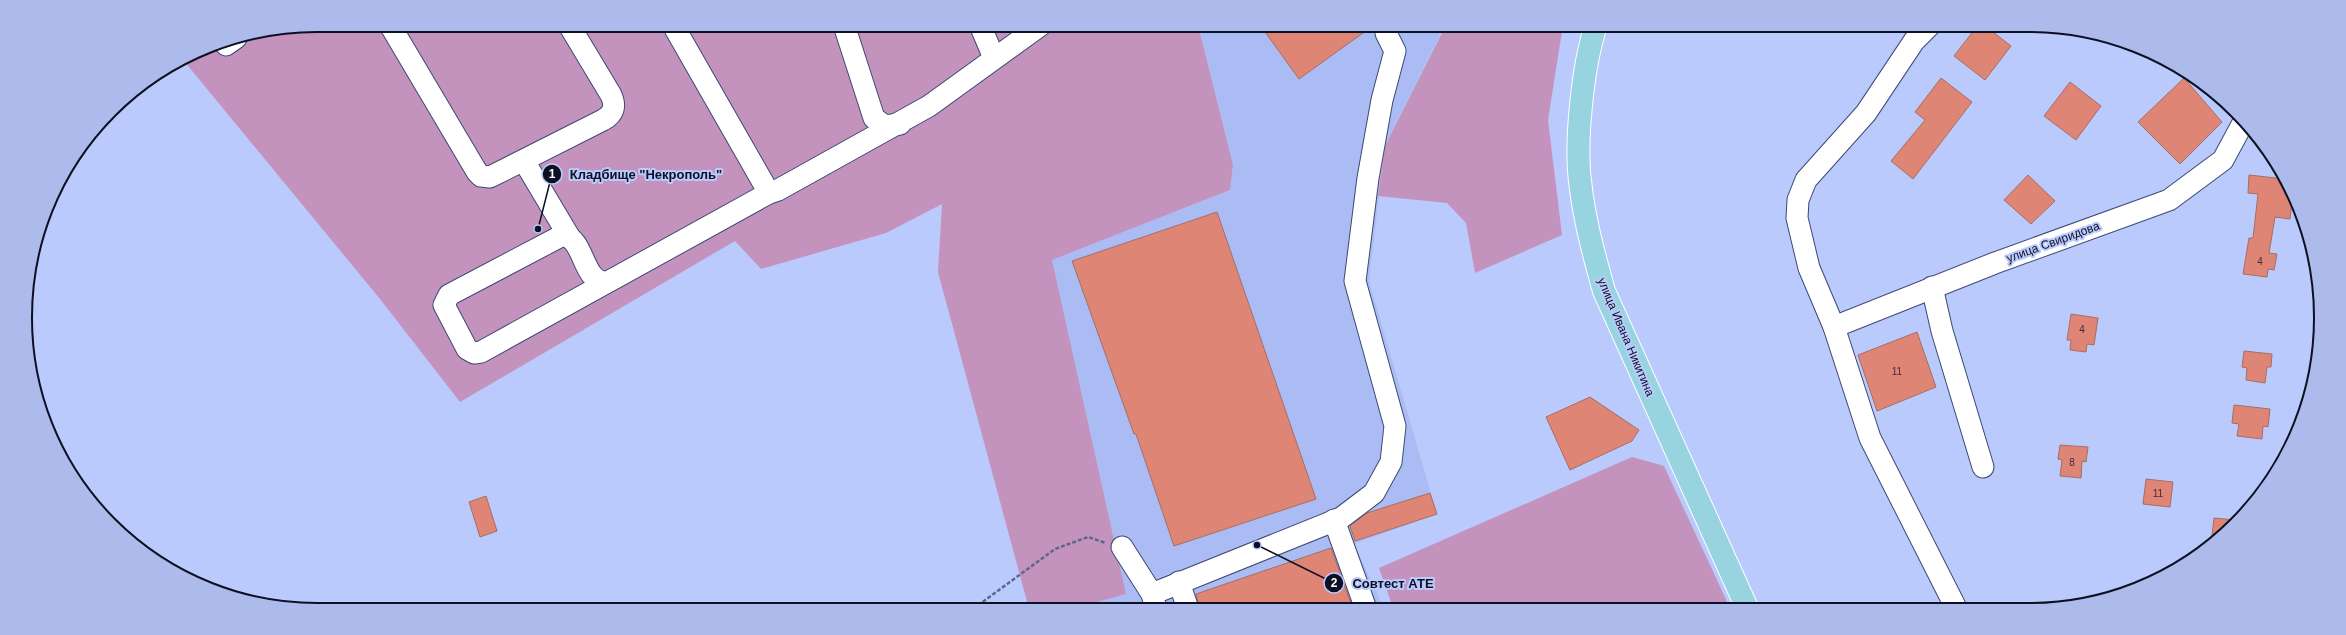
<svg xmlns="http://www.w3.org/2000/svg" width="2346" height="635" viewBox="0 0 2346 635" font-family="Helvetica,sans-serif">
<rect width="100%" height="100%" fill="#bacafc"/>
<polygon fill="#abbcf4" points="1198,25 1445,25 1385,146 1369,281 1437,514 1354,544 1384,608 1073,609 1126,594 1052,260 1230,190 1233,166"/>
<g fill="#c493bd">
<path d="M318 25H1198L1233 165 1230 190 1052 260 1126 594 1072 609H1029L938 272 942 204 886 233 761 269 735 241 460 402 380 299 184 61C226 34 269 30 318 25Z"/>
<polygon points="1446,25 1563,25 1548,120 1562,235 1475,273 1466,223 1447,203 1378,196 1385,146"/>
<polygon points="1632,457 1664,466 1730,608 1393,608 1379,568"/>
</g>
<g fill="#df8575" stroke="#a56e64">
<polygon points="1260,25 1374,25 1299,79"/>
<polygon points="1978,25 1984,25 2011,46 1985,80 1954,56"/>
<polygon points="1941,78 1972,102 1913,179 1891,161 1925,120 1915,112"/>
<polygon points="2184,78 2222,122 2180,164 2138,122"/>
<polygon points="2070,82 2101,106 2076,140 2044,116"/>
<polygon points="2028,175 2055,201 2031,224 2004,200"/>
<polygon points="2249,175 2285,179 2293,194 2290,219 2275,217 2269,253 2277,254 2274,270 2268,269 2267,277 2243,274 2249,238 2253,238 2258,194 2248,193"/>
<polygon points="1217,212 1316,499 1174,546 1136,434 1134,434 1072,261"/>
<polygon points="2071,314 2098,318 2094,345 2087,344 2086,352 2070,350 2071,340 2067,340"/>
<polygon points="1917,332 1936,387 1877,411 1858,355"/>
<polygon points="2244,351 2272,354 2271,367 2267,367 2265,383 2246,380 2247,368 2242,367"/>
<polygon points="1590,397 1639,430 1632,441 1570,470 1546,417"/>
<polygon points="2234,405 2270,409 2268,427 2263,426 2262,439 2237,436 2239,424 2232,423"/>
<polygon points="2060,445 2088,447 2086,462 2082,461 2081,478 2060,476 2062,460 2058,459"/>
<polygon points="2146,479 2173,482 2170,507 2143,504"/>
<polygon points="1430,493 1437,514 1355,541 1350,526 1367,513"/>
<polygon points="486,496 497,531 480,537 469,502"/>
<polygon points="2214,518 2235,520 2222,537 2211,544"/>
<polygon points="1331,548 1353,609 1200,609 1196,594"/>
</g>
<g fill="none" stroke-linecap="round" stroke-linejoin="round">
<defs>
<g id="minor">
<path d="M390 25 477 172 481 176 490 177 603 120C614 114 616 106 611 95L569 25"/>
<polyline points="673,25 769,193"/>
<polyline points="844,25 874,118 885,126 900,124"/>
<polyline points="980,25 994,58"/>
<polyline points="1930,25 1914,41 1866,113 1806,180 1798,200 1797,218 1809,268 1834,327 1870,438 1956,608"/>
<polyline points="226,45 236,38"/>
<polyline points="524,161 570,238"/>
<path d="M605 282C582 281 585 239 563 235L449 295 444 305 467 349 474 353 481 352 769 193 778 190 929 106 1041 25"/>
<polyline points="1932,287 1942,331 1983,467"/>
<polyline points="1834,327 1995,263 2169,200 2223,160 2244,121"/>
<polyline points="1334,520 1366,609"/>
<polyline points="1122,547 1152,594 1156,609"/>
<polyline points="1179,582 1188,609"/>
<polyline points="1152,594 1341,518 1374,493 1391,462 1395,426 1355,281 1368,178 1382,100 1395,51 1386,33"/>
</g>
<path id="major" d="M1596 25C1583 65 1575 140 1580 181 1584 219 1594 255 1604 291L1747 608"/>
</defs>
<use href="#minor" stroke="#3d4973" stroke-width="23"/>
<use href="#major" stroke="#fff" stroke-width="24"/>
<polyline stroke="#5d6788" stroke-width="2.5" stroke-dasharray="4 2" stroke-linecap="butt" points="973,609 1055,549 1088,537 1106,543"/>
<use href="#minor" stroke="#fff" stroke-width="21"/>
<use href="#major" stroke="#98d4df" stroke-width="22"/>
</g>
<g text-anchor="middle" stroke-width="4" stroke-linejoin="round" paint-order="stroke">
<g font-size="10" fill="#412d37">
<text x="2260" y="265">4</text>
<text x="2082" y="333">4</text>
<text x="1897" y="375">11</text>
<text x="2072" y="466">8</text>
<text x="2158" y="497">11</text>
</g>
<g font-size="12" fill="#0c1022" stroke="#bacafc">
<text transform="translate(2053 242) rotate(-20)" y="4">улица Свиридова</text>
<text transform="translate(1626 337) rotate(67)" y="4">улица Ивана Никитина</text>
</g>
</g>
<path d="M0 0H2346V635H0ZM317 32H2029A285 285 0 0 1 2314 317V318A285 285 0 0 1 2029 603H317A285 285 0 0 1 32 318V317A285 285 0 0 1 317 32Z" fill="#acbbeb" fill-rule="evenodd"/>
<path fill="none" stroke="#0c1022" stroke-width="2" d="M317 32H2029A285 285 0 0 1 2314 317V318A285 285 0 0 1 2029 603H317A285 285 0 0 1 32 318V317A285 285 0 0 1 317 32Z"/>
<path fill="none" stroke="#0c1022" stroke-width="1.5" d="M538 229L552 174M1257 545L1334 583"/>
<g fill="#0c1022" stroke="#bacafc" stroke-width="1.5">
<circle cx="538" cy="229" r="4"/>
<circle cx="1257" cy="545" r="4"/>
<circle cx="552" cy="174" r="10"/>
<circle cx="1334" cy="583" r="10"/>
</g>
<g font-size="12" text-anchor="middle" font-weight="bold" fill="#fff">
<text x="552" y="178">1</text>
<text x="1334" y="587">2</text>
</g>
<g font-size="13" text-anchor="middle" font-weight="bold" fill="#0c1022" stroke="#bacafc" stroke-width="4" stroke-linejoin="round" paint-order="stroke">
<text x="646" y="179">Кладбище "Некрополь"</text>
<text x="1393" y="588">Совтест АТЕ</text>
</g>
</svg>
